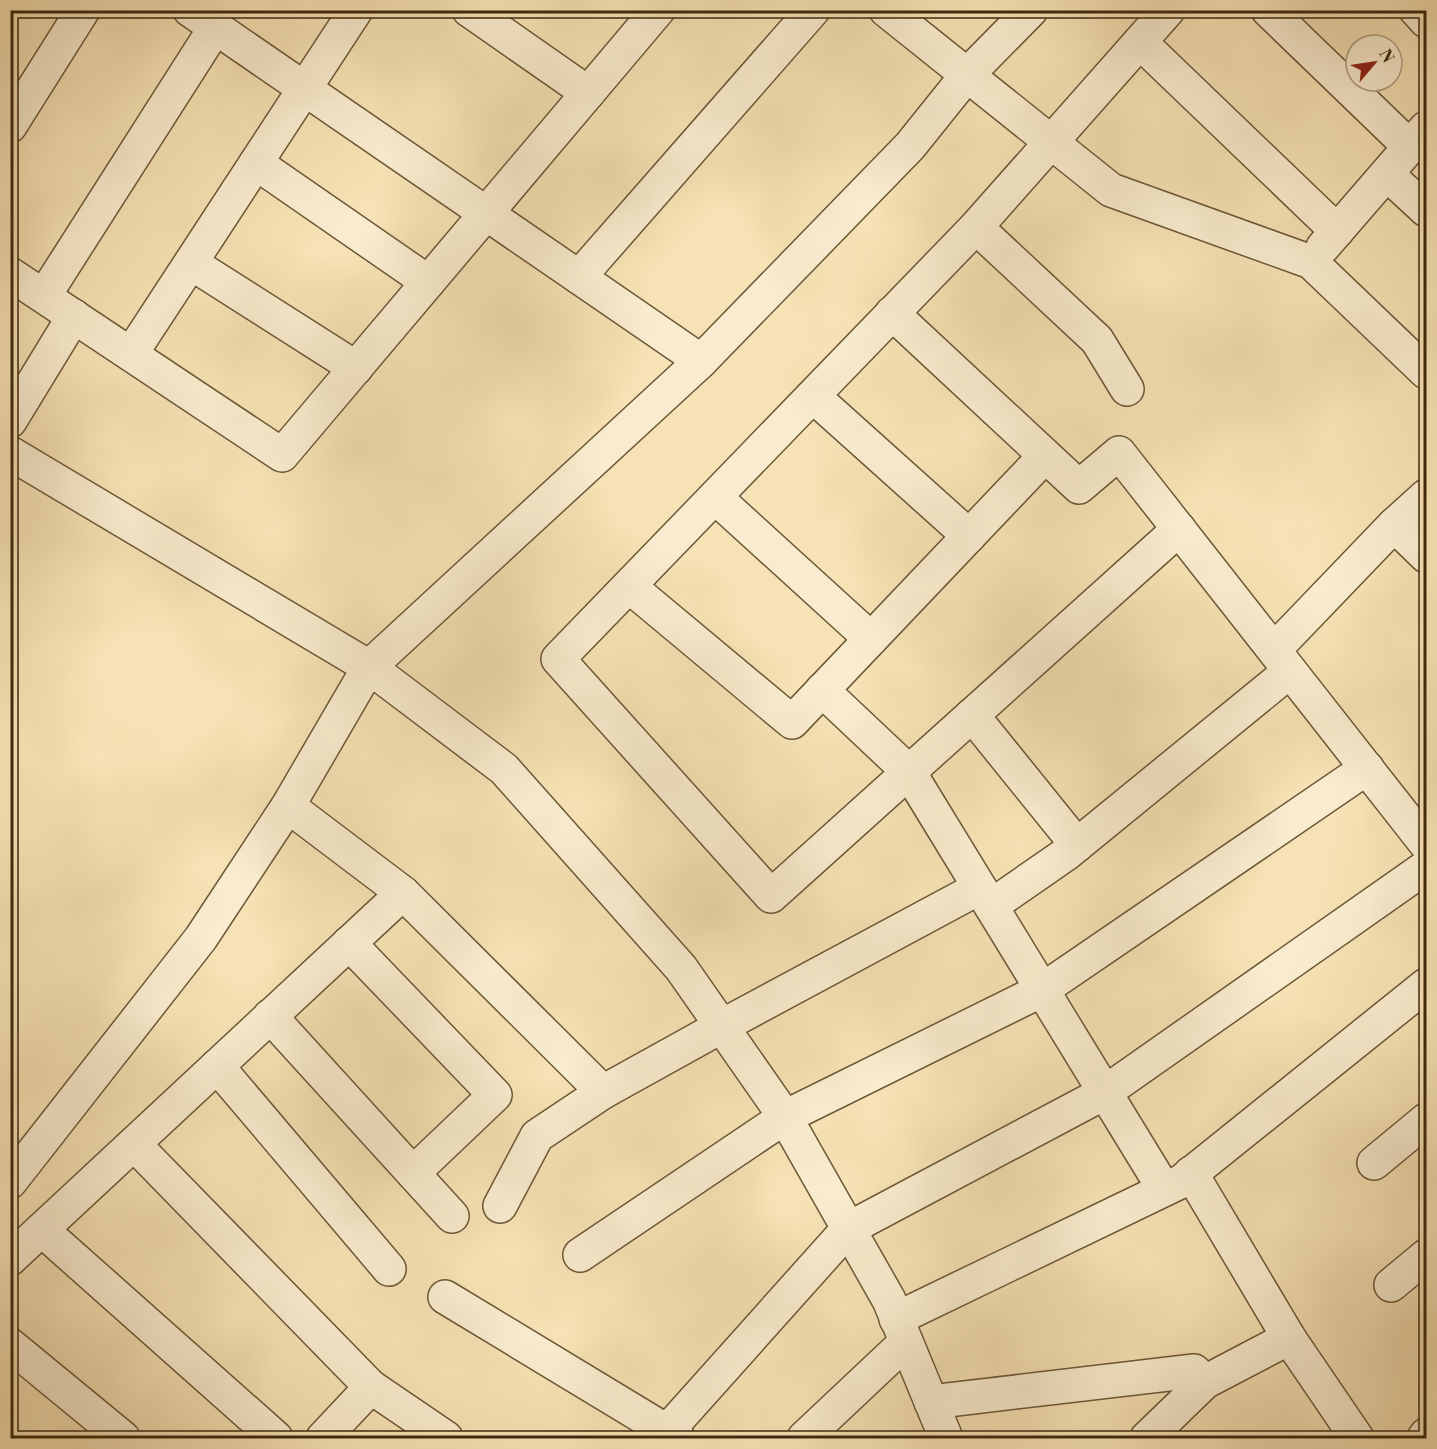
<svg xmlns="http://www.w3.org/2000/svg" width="1437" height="1449" viewBox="0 0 1437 1449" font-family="'Libre Bodoni',serif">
<rect width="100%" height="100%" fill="#f6e2b4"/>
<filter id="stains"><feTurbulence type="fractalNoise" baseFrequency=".00333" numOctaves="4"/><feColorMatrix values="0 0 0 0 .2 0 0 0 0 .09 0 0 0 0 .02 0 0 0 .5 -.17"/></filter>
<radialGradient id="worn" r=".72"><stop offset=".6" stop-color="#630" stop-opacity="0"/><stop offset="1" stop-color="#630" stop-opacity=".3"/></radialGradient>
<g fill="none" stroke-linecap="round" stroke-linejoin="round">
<defs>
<g id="minor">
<polyline points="190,10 701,361"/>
<polyline points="469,10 588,93"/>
<polyline points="886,10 1111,190 1311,262 1426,372"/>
<polyline points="1168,10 976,227 558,659 771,896 1179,529"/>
<polyline points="1268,10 1410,147"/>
<polyline points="1416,10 1426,21"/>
<polyline points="1140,42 1337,231"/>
<polyline points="10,126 83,10"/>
<polyline points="256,163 428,282"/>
<polyline points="1387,174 1426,210"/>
<polyline points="976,227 1097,340 1127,389"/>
<polyline points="1323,247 1426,128"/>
<polyline points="191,263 356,368"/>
<polyline points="10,274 282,455 658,10"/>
<polyline points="579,277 813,10"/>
<polyline points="44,296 215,28"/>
<polyline points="892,313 1079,487 1119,453 1426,844"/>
<polyline points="131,354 356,10"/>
<polyline points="813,396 969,536"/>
<polyline points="10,421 74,316"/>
<polyline points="715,497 871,639"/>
<polyline points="1394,525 1426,556"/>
<polyline points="629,586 792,722 1045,456"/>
<polyline points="1274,650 1394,525 1426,496"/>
<polyline points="369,667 504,769 681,968 785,1117 889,1300 946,1438"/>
<polyline points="822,690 909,772 1164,1189"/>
<polyline points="972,715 1077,845"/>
<polyline points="288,806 403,893 603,1092 722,1026 979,888"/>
<polyline points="991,906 1066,854 1290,671"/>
<polyline points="349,943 495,1095 413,1173"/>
<polyline points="270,1016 452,1216"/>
<polyline points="217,1066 389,1269"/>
<polyline points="134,1144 371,1387 446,1438"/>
<polyline points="1374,1163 1426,1120"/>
<polyline points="1191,1173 1289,1338 1357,1438"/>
<polyline points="500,1206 537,1136 603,1092"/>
<polyline points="42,1230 276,1438"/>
<polyline points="580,1255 785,1117 1042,990 1367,768"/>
<polyline points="10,1259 403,893"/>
<polyline points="1391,1285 1426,1256"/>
<polyline points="445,1297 678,1438"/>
<polyline points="896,1319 1182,1181 1426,985"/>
<polyline points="10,1345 123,1438"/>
<polyline points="931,1402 1194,1371 1205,1382"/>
<polyline points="323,1438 371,1387"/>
<polyline points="661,1438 848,1229 1104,1093 1426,867"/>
<polyline points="804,1438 906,1342"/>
<polyline points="1147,1438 1205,1382 1289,1338"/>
<polyline points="1424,1438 1426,1435"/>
</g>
<g id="tertiary">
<polyline points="10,453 369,667"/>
<polyline points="10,1182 201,938 288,806 369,667 701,361 910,146 967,75 1031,10"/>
</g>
</defs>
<use href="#minor" stroke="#6c5738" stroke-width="36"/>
<use href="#tertiary" stroke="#6c5738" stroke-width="36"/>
<use href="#minor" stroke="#f9ecce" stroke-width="33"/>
<use href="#tertiary" stroke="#f9ecce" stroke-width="33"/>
</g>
<rect width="1437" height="1449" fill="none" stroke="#f6e2b4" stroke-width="36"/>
<rect x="12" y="12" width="1413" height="1425" fill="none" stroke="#3e290f" stroke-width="3"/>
<rect x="18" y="18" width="1401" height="1413" fill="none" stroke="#3e290f" stroke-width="1.5"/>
<g transform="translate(1374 63) rotate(61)"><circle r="28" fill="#f9ecce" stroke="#ae9e82" stroke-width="1.5"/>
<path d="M0-4.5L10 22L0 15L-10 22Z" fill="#8f2418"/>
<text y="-9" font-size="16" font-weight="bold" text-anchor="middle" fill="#3e290f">N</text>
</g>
<rect width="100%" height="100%" filter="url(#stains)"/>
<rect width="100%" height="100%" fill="url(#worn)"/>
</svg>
